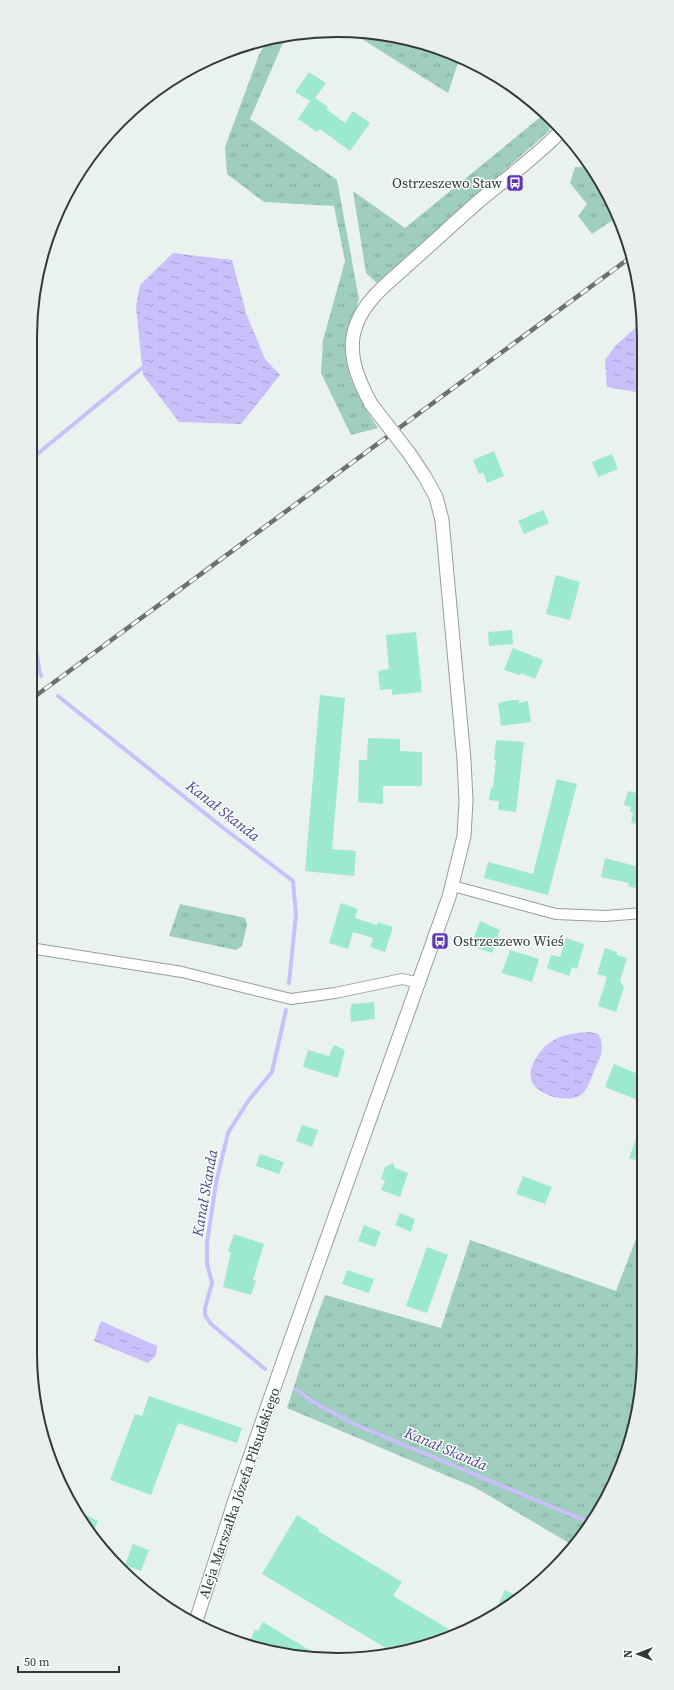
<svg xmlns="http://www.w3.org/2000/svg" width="674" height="1690" viewBox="0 0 674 1690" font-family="'Source Serif 4',serif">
<defs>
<pattern id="grass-tufts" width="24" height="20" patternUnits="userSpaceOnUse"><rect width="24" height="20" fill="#9fcebe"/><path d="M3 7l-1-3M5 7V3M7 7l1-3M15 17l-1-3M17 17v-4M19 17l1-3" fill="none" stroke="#82a89b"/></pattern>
<pattern id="water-ripples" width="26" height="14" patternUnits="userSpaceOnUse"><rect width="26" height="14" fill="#c9bffb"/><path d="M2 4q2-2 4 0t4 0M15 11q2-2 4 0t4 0" fill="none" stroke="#a49ccc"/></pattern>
</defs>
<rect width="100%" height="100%" fill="#e9f2ef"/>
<g fill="url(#grass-tufts)">
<polygon points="349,31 357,31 417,41 459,60 448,93"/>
<polygon points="294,33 282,45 250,119 337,180 359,299 346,340 346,361 352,382 365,408 378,428 351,435 321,373 323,340 345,261 334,206 264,202 227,174 225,147 259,55 268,39"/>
<polygon points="544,114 553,122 549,131 377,283 366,273 353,191 405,228"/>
<polygon points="575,167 588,167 619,216 592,234 578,216 587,204 570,183"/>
<polygon points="180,904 245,918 247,925 242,946 236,950 169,936"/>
<polygon points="644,1218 644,1353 633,1433 612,1489 581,1540 574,1546 476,1488 287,1408 316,1319 325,1295 441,1328 470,1240 616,1291"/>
</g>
<g fill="url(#water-ripples)">
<polygon points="173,253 232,260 246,313 265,359 280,375 241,424 179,422 143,375 136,306 140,285"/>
<polygon points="641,323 642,403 636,392 607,387 605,360 616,345"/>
<path d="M590 1032 598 1034C606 1046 600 1059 594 1071 591 1078 588 1088 583 1093 572 1105 538 1096 532 1082 529 1074 531 1068 534 1062 546 1038 565 1033 590 1032Z"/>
<polygon points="101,1321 157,1346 156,1356 148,1363 94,1341"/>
</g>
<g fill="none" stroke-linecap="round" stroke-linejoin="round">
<g stroke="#c9bffb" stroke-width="4">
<polyline points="30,460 142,368"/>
<path d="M30 637C38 647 37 664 41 676"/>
<polyline points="58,696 222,827 293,881 296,915 289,983"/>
<polyline points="265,1369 211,1324 205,1315 205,1308 212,1283 207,1263 207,1243 216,1183 228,1133 248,1101 272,1072 286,1010"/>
<polyline points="296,1389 313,1402 354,1424 591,1523"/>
</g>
</g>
<g fill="#9ce9d0">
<polygon points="309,72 326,83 315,98 328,107 326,109 345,123 353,111 370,123 350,151 320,129 317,132 298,119 310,101 295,92"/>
<polygon points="494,451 504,476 487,483 483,472 479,474 473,460"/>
<polygon points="612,454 618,469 598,477 592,462"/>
<polygon points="543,510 549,523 524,534 518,521"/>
<polygon points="556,575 580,582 570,620 546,614"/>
<polygon points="512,630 513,644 489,646 488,632"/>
<polygon points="416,632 422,692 392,695 392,689 380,690 378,671 389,669 386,635"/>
<polygon points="513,648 543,660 535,679 521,673 520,675 504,670"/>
<polygon points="320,695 345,698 332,849 356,851 354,876 305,871"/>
<polygon points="511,700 519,700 519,703 528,701 531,722 501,726 498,703"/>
<polygon points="368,738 400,739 400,751 422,752 422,786 383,786 383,804 358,802 359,760 367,760"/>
<polygon points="496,740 524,742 516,812 498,810 499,801 489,800 491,787 493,788 496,760 494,760"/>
<polygon points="557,779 577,784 548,895 484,878 488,862 533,874"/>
<polygon points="638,790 643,791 643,825 631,823 633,812 630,812 631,807 624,805 628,791 637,793"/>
<polygon points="605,858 643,868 643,890 628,886 629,883 601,877"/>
<polygon points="341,903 358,909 355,918 377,925 378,922 393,927 385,952 370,947 373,938 353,932 348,949 329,943"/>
<polygon points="480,921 500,930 492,953 471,946"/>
<polygon points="566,938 584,944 577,969 572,967 569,976 547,968 551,955 560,957"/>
<polygon points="605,948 617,952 617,955 627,958 620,981 624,987 616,1012 598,1006 607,977 597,974"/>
<polygon points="510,950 539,959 532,982 502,973"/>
<polygon points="374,1002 375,1019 351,1022 350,1010 352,1004"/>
<polygon points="334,1045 345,1050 338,1078 303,1067 308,1050 329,1056"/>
<polygon points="614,1064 643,1076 643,1102 605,1087"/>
<polygon points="642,1122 643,1122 644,1163 629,1158"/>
<polygon points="302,1125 318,1130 312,1147 296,1141"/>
<polygon points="260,1154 284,1162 279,1174 256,1166"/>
<polygon points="393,1163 395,1168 408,1173 400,1197 381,1190 385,1181 381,1179 385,1167"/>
<polygon points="523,1176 552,1187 545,1204 516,1194"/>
<polygon points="400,1213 415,1219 411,1232 395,1225"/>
<polygon points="364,1225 381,1232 375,1247 358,1241"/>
<polygon points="234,1234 264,1244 253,1280 256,1281 251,1295 223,1287 231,1252 228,1251"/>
<polygon points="427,1247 448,1255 427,1313 406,1306"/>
<polygon points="347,1270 374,1279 369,1293 342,1284"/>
<polygon points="149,1396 242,1428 237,1443 178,1423 151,1495 110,1480 135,1414 142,1416"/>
<polygon points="86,1515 98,1521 92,1536 83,1523"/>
<polygon points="297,1515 319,1529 318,1531 402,1582 393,1596 452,1631 447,1639 396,1654 262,1574"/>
<polygon points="133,1544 149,1550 141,1571 125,1565"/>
<polygon points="505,1590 520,1597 507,1608 493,1616"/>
<polygon points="263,1622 321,1657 297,1657 248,1646 255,1629 258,1631"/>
</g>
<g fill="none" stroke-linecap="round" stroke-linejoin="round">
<defs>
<g id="minor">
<polyline points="453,886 556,914 605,916 643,913"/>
<polyline points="30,948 182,972 291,999 335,993 402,979 420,983"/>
</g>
<g id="tertiary">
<path d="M371 404C358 380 345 351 357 323 367 297 392 280 411 262 434 242 456 221 479 201 507 178 537 156 562 130"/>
<polyline points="195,1624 235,1500 283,1362 449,897 464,836 466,801 464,760 442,520 436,497 425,477 409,453"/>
</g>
</defs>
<use href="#minor" stroke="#969e9b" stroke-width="12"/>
<use href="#tertiary" stroke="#969e9b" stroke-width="15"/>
<use href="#minor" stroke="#fff" stroke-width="10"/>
<use href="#tertiary" stroke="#fff" stroke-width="13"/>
<defs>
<polyline id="rail" points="30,700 631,257"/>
</defs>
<use href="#rail" stroke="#6c716f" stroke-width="4.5"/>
<use href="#rail" stroke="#f9fffd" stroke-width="3" stroke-dasharray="9" stroke-linecap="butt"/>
<defs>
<polyline id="tertiary-bridge" points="371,404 409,453"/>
</defs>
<use href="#tertiary-bridge" stroke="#969e9b" stroke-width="15" stroke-linecap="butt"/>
<use href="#tertiary-bridge" stroke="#fff" stroke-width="13"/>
</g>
<defs>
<symbol id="bus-square" viewBox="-11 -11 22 22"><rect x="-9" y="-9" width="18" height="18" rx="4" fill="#5e37af" stroke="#f9fffd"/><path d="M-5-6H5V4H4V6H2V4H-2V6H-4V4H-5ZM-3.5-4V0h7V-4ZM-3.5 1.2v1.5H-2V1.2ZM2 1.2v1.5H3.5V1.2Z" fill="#fff"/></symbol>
</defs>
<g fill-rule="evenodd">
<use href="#bus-square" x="505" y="173" width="20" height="20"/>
<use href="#bus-square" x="430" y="931" width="20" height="20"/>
</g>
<g text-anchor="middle" stroke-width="3" stroke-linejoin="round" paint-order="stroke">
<g font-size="14" fill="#353837" stroke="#f9fffd" text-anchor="end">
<text x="502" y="188">Ostrzeszewo Staw</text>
<text x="453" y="946" text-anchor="start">Ostrzeszewo Wieś</text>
</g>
<g font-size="14" fill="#353837" stroke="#f9fffd">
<text transform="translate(239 1493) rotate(-71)" y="5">Aleja Marszałka Józefa Piłsudskiego</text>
</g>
<g font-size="15" font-style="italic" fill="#54438a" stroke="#f9fffd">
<text transform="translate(223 811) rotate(38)" y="5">Kanał Skanda</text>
<text transform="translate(205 1193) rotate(-80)" y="5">Kanał Skanda</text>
<text transform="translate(446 1449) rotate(23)" y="5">Kanał Skanda</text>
</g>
</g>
<path d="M0 0H674V1690H0ZM337 37H337A300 300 0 0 1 637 337V1353A300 300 0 0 1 337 1653H337A300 300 0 0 1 37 1353V337A300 300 0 0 1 337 37Z" fill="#e9efed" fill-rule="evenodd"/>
<path fill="none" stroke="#353837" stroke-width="2" d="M337 37H337A300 300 0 0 1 637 337V1353A300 300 0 0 1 337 1653H337A300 300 0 0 1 37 1353V337A300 300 0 0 1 337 37Z"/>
<g transform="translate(638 1654) rotate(270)" stroke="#f9fffd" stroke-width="3" paint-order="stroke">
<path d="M0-3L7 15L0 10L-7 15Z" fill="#353837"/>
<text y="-6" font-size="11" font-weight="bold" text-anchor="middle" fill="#353837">N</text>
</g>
<path d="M18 1666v6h101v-6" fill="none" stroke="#353837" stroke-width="2"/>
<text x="24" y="1666" font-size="12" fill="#353837" stroke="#f9fffd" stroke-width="3" paint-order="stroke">50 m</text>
</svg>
